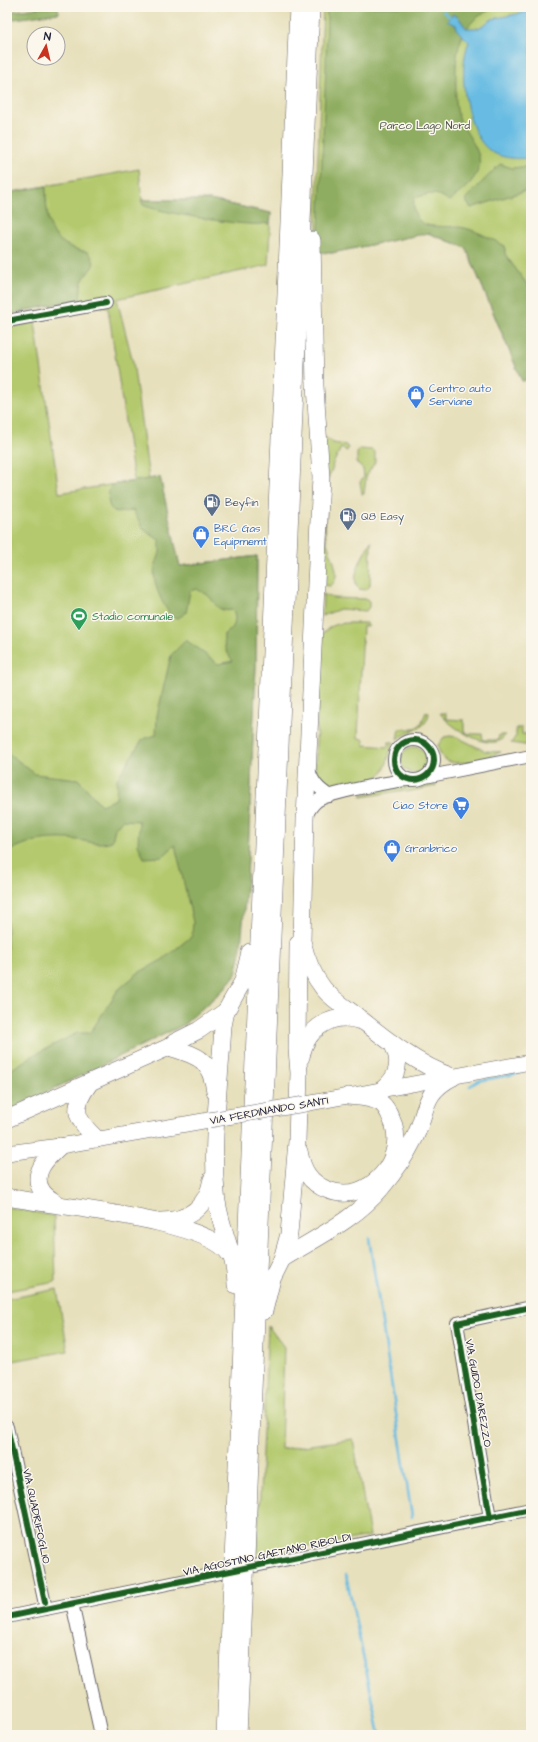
<svg xmlns="http://www.w3.org/2000/svg" width="538" height="1742" viewBox="0 0 538 1742" font-family="'Architects Daughter',sans-serif">
<rect width="100%" height="100%" fill="#fbf7ec"/>
<filter id="ink" filterUnits="userSpaceOnUse"><feTurbulence type="fractalNoise" baseFrequency=".025" numOctaves="2"/><feDisplacementMap in="SourceGraphic" scale="8" xChannelSelector="R" yChannelSelector="G"/><feConvolveMatrix kernelMatrix="1 2 1 2 8 2 1 2 1" color-interpolation-filters="sRGB"/></filter>
<filter id="wash" filterUnits="userSpaceOnUse"><feTurbulence type="fractalNoise" baseFrequency=".012" numOctaves="4" result="noise"/><feDisplacementMap in="SourceGraphic" scale="16" xChannelSelector="R" yChannelSelector="G"/><feGaussianBlur stdDeviation="0.9" result="paint"/><feColorMatrix in="noise" values="0 0 0 0 0 0 0 0 0 0 0 0 0 0 0 0 0 1.4 0 .05"/><feComposite in="paint" operator="in"/></filter>
<g filter="url(#wash)">
<rect width="100%" height="100%" fill="#e7e0bc"/>
<g fill="#b4c96d" stroke="#6b7654">
<polygon points="323,7 531,7 531,379 522,381 466,248 428,233 332,253 318,252 316,219"/>
<polygon points="139,169 142,200 210,200 271,213 268,265 117,299 133,362 149,479 160,477 179,566 257,556 256,665 247,879 236,974 224,989 183,1025 7,1110 7,328 35,322 59,493 134,481 108,308 80,299 10,314 7,295 7,193"/>
<path d="M325 437 333 443 346 445 348 448 347 451 341 448 332 466 333 467 329 476C328 494 324 521 326 539 328 551 345 577 330 586L324 585Z"/>
<polygon points="360,449 372,450 375,452 375,462 366,477 364,494 362,494 360,482 364,477 363,469 357,464 357,453"/>
<path d="M371 541 370 586 366 590 359 589C348 578 365 553 371 541Z"/>
<polygon points="323,594 333,598 367,599 369,601 369,607 366,611 340,609 322,616"/>
<path d="M350 623H367L369 626H363L358 738 364 739V745L388 747 389 742H394C387 755 389 772 373 780L330 787 322 783 315 772 320 639C326 626 336 623 350 623Z"/>
<path d="M426 712 429 713C426 731 410 730 397 739L399 729H415L421 724Z"/>
<path d="M440 713H446V719L464 720V731L469 734H482L483 740H498L499 735H505C495 756 449 727 440 713Z"/>
<polygon points="516,728 522,728 522,734 531,734 531,746 511,743 516,736"/>
<path d="M450 736 457 737 485 751 501 752C484 758 441 777 438 745L444 737Z"/>
<circle cx="414" cy="760" r="13"/>
<polygon points="435,780 436,786 406,792 404,790 362,797 361,795 394,785 409,785"/>
<polygon points="7,1207 54,1216 56,1282 7,1291"/>
<polygon points="57,1289 68,1351 7,1362 7,1299"/>
<polygon points="268,1326 284,1347 281,1449 353,1439 370,1536 257,1556"/>
</g>
<g fill="#8fad60" stroke="#58684e">
<polygon points="43,7 58,7 59,13 7,20 7,12"/>
<path d="M327 7H499C460 18 455 48 456 83 456 93 455 104 458 114 462 131 483 149 479 167 475 182 461 192 449 201 437 191 428 194 414 198 411 236 440 223 465 228 479 232 492 239 505 246V254L531 290V379L522 381 466 248 428 233 332 253 318 252 326 66Z"/>
<polygon points="500,164 512,168 531,166 531,189 471,208 467,203 466,198"/>
<path d="M46 186C46 221 48 245 88 252 100 266 90 267 83 280 80 285 81 294 80 299L10 314 7 295V193Z"/>
<path d="M141 200H210L271 213 270 225 266 223C256 229 156 212 143 205Z"/>
<path d="M160 477 180 566 257 556 256 665 247 879 240 957 236 974 224 989 183 1025 17 1107 7 1110V1072L34 1055 77 1033H90L118 990 138 973 162 960 192 936 193 922 175 845 162 857 144 858 138 845 139 821 122 820 115 828 112 841C100 845 91 842 78 840 55 837 27 839 7 853V752L35 774 78 779 101 805 116 799 117 779 130 758 143 739 156 735 157 716 171 655 186 640 218 664 233 661C226 652 223 645 224 634 235 629 237 621 233 610 215 613 216 601 206 594 203 592 199 591 197 589L190 591 186 613 178 618 172 617C163 605 151 583 155 567 159 554 162 553 159 540L143 529 133 510C110 518 104 505 111 485Z"/>
</g>
<path fill="#67bce3" stroke="#446f8f" d="M531 11V158C517 159 504 159 492 152 465 136 457 68 469 42L458 31 456 25 447 21 453 14 459 18 466 28H479L492 19Z"/>
<g fill="none" stroke-linecap="round" stroke-linejoin="round">
<g stroke="#67bce3" stroke-width="2.5">
<polyline points="443,11 450,17"/>
<polyline points="530,1071 531,1071"/>
<polyline points="470,1086 478,1081 520,1073"/>
<polyline points="369,1238 412,1517"/>
<polyline points="346,1575 380,1735"/>
</g>
</g>
</g>
<g filter="url(#ink)">
<g fill="none" stroke-linecap="round" stroke-linejoin="round">
<defs>
<g id="minor">
<polyline points="7,321 106,303"/>
<circle cx="414" cy="760" r="20"/>
<path d="M309 770C313 783 319 789 330 796"/>
<polyline points="425,777 531,756"/>
<path d="M306 816C309 810 312 805 317 801 328 793 393 781 409 780"/>
<polyline points="7,1427 46,1609"/>
<polyline points="490,1518 457,1323 531,1307"/>
<polyline points="72,1603 101,1735"/>
<polyline points="7,1617 531,1509"/>
</g>
<g id="major">
<polyline points="305,1104 531,1062"/>
<polyline points="7,1153 60,1146 209,1120"/>
</g>
<g id="highway">
<path d="M312 240 315 386 321 477 305 819 302 941C306 958 312 974 323 988 331 998 343 1006 353 1013 383 1037 417 1065 453 1077"/>
<path d="M169 1047C198 1056 210 1058 215 1091"/>
<path d="M301 1057C306 1028 333 1011 361 1021"/>
<path d="M89 1084C71 1108 75 1119 97 1139"/>
<path d="M382 1090C399 1076 402 1062 392 1043"/>
<polyline points="7,1119 169,1047 175,1042 199,1030 226,1011"/>
<path d="M299 1151C302 1169 309 1183 328 1190 369 1206 410 1157 391 1118 389 1113 385 1106 381 1103 372 1097 358 1097 348 1096"/>
<path d="M7 1197C51 1206 209 1219 230 1255"/>
<path d="M56 1203C52 1200 45 1196 42 1191 30 1173 48 1157 60 1146"/>
<path d="M161 1221C188 1221 207 1207 212 1179"/>
<path d="M282 1259C317 1237 355 1220 382 1187 394 1173 405 1157 413 1141 428 1113 420 1094 453 1077"/>
<path d="M236 1285C236 1254 218 1225 216 1193 211 1138 220 1081 223 1026L226 1011 243 981 250 952"/>
<polyline points="264,1311 272,1279 282,1259 289,1234 297,1141 299,1073 297,1049 298,944"/>
<polyline points="246,1558 311,7"/>
<polyline points="233,1561 298,7"/>
<polyline points="225,1735 232,1581"/>
<polyline points="238,1735 245,1578"/>
</g>
</defs>
<use href="#minor" stroke="#676468" stroke-width="14"/>
<use href="#major" stroke="#676468" stroke-width="16"/>
<use href="#highway" stroke="#676468" stroke-width="18"/>
<use href="#minor" stroke="#fff" stroke-width="12"/>
<use href="#major" stroke="#fff" stroke-width="15"/>
<use href="#highway" stroke="#fff" stroke-width="17"/>
<defs>
<polyline id="major-bridge" points="209,1120 305,1104"/>
<g id="highway-bridge">
<polyline points="245,1578 246,1558"/>
<polyline points="232,1581 233,1561"/>
</g>
</defs>
<use href="#major-bridge" stroke="#676468" stroke-width="16" stroke-linecap="butt"/>
<use href="#highway-bridge" stroke="#676468" stroke-width="18" stroke-linecap="butt"/>
<use href="#major-bridge" stroke="#fff" stroke-width="15"/>
<use href="#highway-bridge" stroke="#fff" stroke-width="17"/>
<defs>
<g id="cycleway">
<polyline points="7,321 106,303"/>
<circle cx="414" cy="760" r="20"/>
<polyline points="7,1427 45,1602"/>
<polyline points="490,1518 457,1323 531,1307"/>
<polyline points="7,1617 531,1509"/>
</g>
</defs>
<use href="#cycleway" stroke="#fbf7ec" stroke-width="8"/>
<use href="#cycleway" stroke="#1b5e20" stroke-width="6"/>
</g>
</g>
<defs>
<symbol id="shop-pin" viewBox="-11 -11 22 30"><path d="M0 17L-7.5 6A9.5 9.5 0 1 1 7.5 6Z" fill="#3f7fe0" stroke="#fbf7ec"/><path d="M-5-2.5h2.3a2.7 3.5 0 0 1 5.4 0H5L5.5 6h-11ZM-1.5-2.5h3a1.5 2.3 0 0 0-3 0Z" fill="#fff"/></symbol>
<symbol id="fuel-pin" viewBox="-11 -11 22 30"><path d="M0 17L-7.5 6A9.5 9.5 0 1 1 7.5 6Z" fill="#5c6f8a" stroke="#fbf7ec"/><path d="M-5.5-6h7V0h2V4h1.3V-2.5L3-4.5l.8-.8L6-3V5H2.5V1h-1V6h-7ZM-4.2-4.7v3.2H.2V-4.7Z" fill="#fff"/></symbol>
<symbol id="stadium-pin" viewBox="-11 -11 22 30"><path d="M0 17L-7.5 6A9.5 9.5 0 1 1 7.5 6Z" fill="#2e9e5b" stroke="#fbf7ec"/><path d="M0-5a6.5 5 0 1 0 0 10a6.5 5 0 1 0 0-10ZM-3.5-1.8h7v3.6h-7Z" fill="#fff"/></symbol>
<symbol id="supermarket-pin" viewBox="-11 -11 22 30"><path d="M0 17L-7.5 6A9.5 9.5 0 1 1 7.5 6Z" fill="#3f7fe0" stroke="#fbf7ec"/><path d="M-6-5.5h2.5l.6 2H6L4.5 2H-2.5L-4.4-4H-6ZM-1.5 3.2a1.3 1.3 0 1 0 .1 0ZM3 3.2a1.3 1.3 0 1 0 .1 0Z" fill="#fff"/></symbol>
</defs>
<g fill-rule="evenodd">
<use href="#shop-pin" x="406" y="384" width="20" height="27"/>
<use href="#fuel-pin" x="202" y="492" width="20" height="27"/>
<use href="#fuel-pin" x="338" y="506" width="20" height="27"/>
<use href="#shop-pin" x="191" y="524" width="20" height="27"/>
<use href="#stadium-pin" x="69" y="606" width="20" height="27"/>
<use href="#supermarket-pin" x="451" y="795" width="20" height="27"/>
<use href="#shop-pin" x="382" y="838" width="20" height="27"/>
</g>
<g text-anchor="middle" stroke-width="3" stroke-linejoin="round" paint-order="stroke">
<g font-size="11" fill="#4e544a" stroke="#fbf7ec">
<text x="425" y="129">Parco Lago Nord</text>
</g>
<g font-size="11" fill="#366cbe" stroke="#fbf7ec" text-anchor="start">
<text x="429" y="392">Centro auto<tspan x="429" dy="13">Serviane</tspan></text>
<text x="214" y="532">BRC Gas<tspan x="214" dy="13">Equipmemt</tspan></text>
<text x="448" y="809" text-anchor="end">Ciao Store</text>
<text x="405" y="852">Granbrico</text>
</g>
<g font-size="11" fill="#4e5e75" stroke="#fbf7ec" text-anchor="start">
<text x="225" y="506">Beyfin</text>
<text x="361" y="520">Q8 Easy</text>
</g>
<g font-size="11" fill="#27864d" stroke="#fbf7ec" text-anchor="start">
<text x="92" y="620">Stadio comunale</text>
</g>
<g font-size="11" fill="#22223b" stroke="#fbf7ec">
<text transform="translate(269 1110) rotate(-10)" y="4">VIA FERDINANDO SANTI</text>
<text transform="translate(479 1393) rotate(80)" y="4">VIA GUIDO D'AREZZO</text>
<text transform="translate(37 1516) rotate(78)" y="4">VIA QUADRIFOGLIO</text>
<text transform="translate(267 1554) rotate(-12)" y="4">VIA AGOSTINO GAETANO RIBOLDI</text>
</g>
</g>
<rect width="538" height="1742" fill="none" stroke="#fbf7ec" stroke-width="24"/>
<g transform="translate(46 46) rotate(8)"><circle r="19" fill="#fbf7ec" stroke="#a4a2a5"/>
<path d="M0-3L7 15L0 10L-7 15Z" fill="#c8321e"/>
<text y="-6" font-size="11" font-weight="bold" text-anchor="middle" fill="#22223b">N</text>
</g>
</svg>
